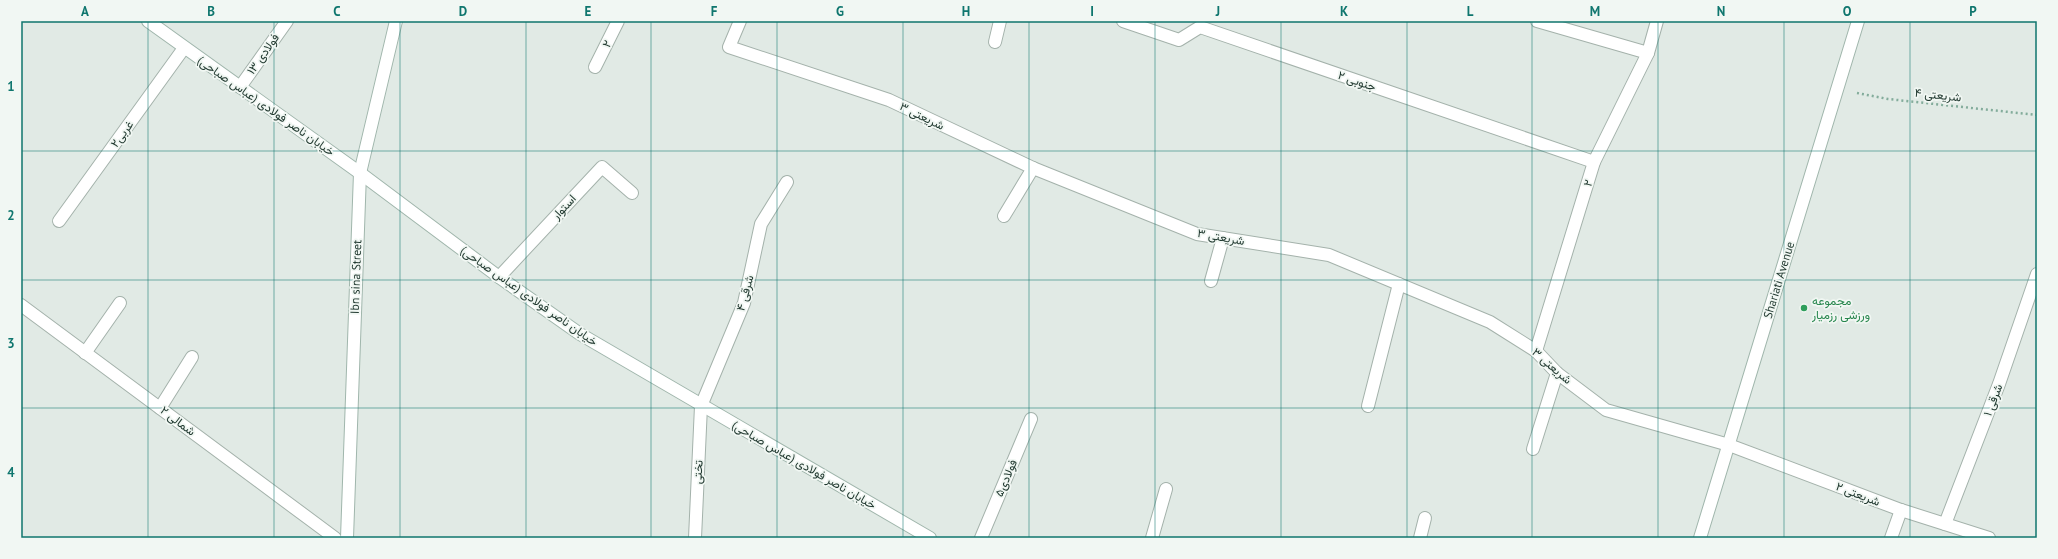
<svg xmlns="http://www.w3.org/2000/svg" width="2058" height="559" viewBox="0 0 2058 559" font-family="'PT Sans',Vazirmatn,sans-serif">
<rect width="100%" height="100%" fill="#e1eae5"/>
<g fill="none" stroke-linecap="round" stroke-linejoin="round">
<defs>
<g id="street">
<polyline points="740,21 729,47 889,100 1033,168 1197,234 1329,255 1490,322 1536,351 1557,373 1606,410 1729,445 1901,510 1989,538"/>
<polyline points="1123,21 1179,40 1200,27 1594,162"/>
<polyline points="1537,21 1648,53"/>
<polyline points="995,42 1000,21"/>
<polyline points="595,67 618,21"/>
<polyline points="240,87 287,21"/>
<polyline points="1004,216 1033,168"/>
<polyline points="59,221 184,48"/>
<polyline points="499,277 602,167 632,193"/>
<polyline points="1211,281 1223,238"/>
<polyline points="21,305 335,538"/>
<polyline points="1536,351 1594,162 1648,53 1657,21"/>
<polyline points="85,353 120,303"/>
<polyline points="1368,406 1399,284"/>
<polyline points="160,408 192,357"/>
<polyline points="1533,449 1557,373"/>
<polyline points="1945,524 1999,384 2037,274"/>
<polyline points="695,538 701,406 744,303 761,224 787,182"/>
<polyline points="981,538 1031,419"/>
<polyline points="1152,538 1166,489"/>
<polyline points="1420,538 1425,518"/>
<polyline points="1891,538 1901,510"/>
</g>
<g id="secondary">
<polyline points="148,21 360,173 499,277 580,334 930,538"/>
<polyline points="347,538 360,173 396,21"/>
<polyline points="1700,538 1858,21"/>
</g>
</defs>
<use href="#street" stroke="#a4b2ab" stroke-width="14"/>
<use href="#secondary" stroke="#a0b6ac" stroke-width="14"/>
<polyline stroke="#83ac9b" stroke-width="2.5" stroke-dasharray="2 3" stroke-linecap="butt" points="1857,93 1888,99 2037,115"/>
<use href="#street" stroke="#fff" stroke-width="12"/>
<use href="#secondary" stroke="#fff" stroke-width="12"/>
</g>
<path fill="none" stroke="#0f766e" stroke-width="1" stroke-opacity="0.55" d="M148 21V538M274 21V538M400 21V538M526 21V538M651 21V538M777 21V538M903 21V538M1029 21V538M1155 21V538M1281 21V538M1407 21V538M1532 21V538M1658 21V538M1784 21V538M1910 21V538M21 151H2037M21 280H2037M21 408H2037"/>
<circle fill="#2e9e5b" stroke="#f1f7f3" stroke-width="1.5" cx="1804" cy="308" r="4"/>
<g text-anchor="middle" stroke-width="3.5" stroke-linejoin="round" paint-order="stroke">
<g font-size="12" fill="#223a31" stroke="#f1f7f3">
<text transform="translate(607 44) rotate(-64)" y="4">۲</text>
<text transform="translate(263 54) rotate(-55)" y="4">فولادی ۱۳</text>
<text transform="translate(1357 81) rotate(19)" y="4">۲ جنوبی</text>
<text transform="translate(1938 95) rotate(6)" y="4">شریعتی ۴</text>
<text transform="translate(266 106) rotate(35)" y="4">خیابان ناصر فولادی (عباس صباحی)</text>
<text transform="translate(922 116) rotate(26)" y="4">شریعتی ۳</text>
<text transform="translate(122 134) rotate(-54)" y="4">غربی۲</text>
<text transform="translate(1588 183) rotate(-73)" y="4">۲</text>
<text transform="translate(564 207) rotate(-47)" y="4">استوار</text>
<text transform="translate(1221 237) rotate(10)" y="4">شریعتی ۳</text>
<text transform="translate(356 277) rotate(-88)" y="4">Ibn sina Street</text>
<text transform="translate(1779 280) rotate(-73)" y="4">Shariati Avenue</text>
<text transform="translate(745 293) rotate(-75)" y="4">۴ شرقی</text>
<text transform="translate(529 296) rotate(35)" y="4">خیابان ناصر فولادی (عباس صباحی)</text>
<text transform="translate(1552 366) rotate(41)" y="4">شریعتی ۳</text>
<text transform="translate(1993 400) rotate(-69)" y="4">۱ شرقی</text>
<text transform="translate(178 421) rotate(37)" y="4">۲ شمالی</text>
<text transform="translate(804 465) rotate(30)" y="4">خیابان ناصر فولادی (عباس صباحی)</text>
<text transform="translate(698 472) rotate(-87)" y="4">تختی</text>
<text transform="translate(1006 478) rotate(-67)" y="4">فولادی۵</text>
<text transform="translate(1858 494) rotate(21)" y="4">شریعتی ۲</text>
</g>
<g font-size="12" fill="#27864d" stroke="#f1f7f3" text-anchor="start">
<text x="1812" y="305">مجموعه<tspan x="1812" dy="14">ورزشی رزمیار</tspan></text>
</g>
</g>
<rect width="2058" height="559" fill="none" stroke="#f1f7f3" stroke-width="44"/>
<rect x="22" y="22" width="2014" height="515" fill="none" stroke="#0f766e" stroke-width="1.5"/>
<g font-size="13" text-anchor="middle" font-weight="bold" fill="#0f766e">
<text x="85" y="16">A</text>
<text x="211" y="16">B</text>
<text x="337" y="16">C</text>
<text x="463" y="16">D</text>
<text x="588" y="16">E</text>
<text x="714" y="16">F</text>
<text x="840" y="16">G</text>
<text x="966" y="16">H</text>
<text x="1092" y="16">I</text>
<text x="1218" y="16">J</text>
<text x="1344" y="16">K</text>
<text x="1470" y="16">L</text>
<text x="1595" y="16">M</text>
<text x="1721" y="16">N</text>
<text x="1847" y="16">O</text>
<text x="1973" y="16">P</text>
<text x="11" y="91">1</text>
<text x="11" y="220">2</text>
<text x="11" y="348">3</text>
<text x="11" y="477">4</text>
</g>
</svg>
